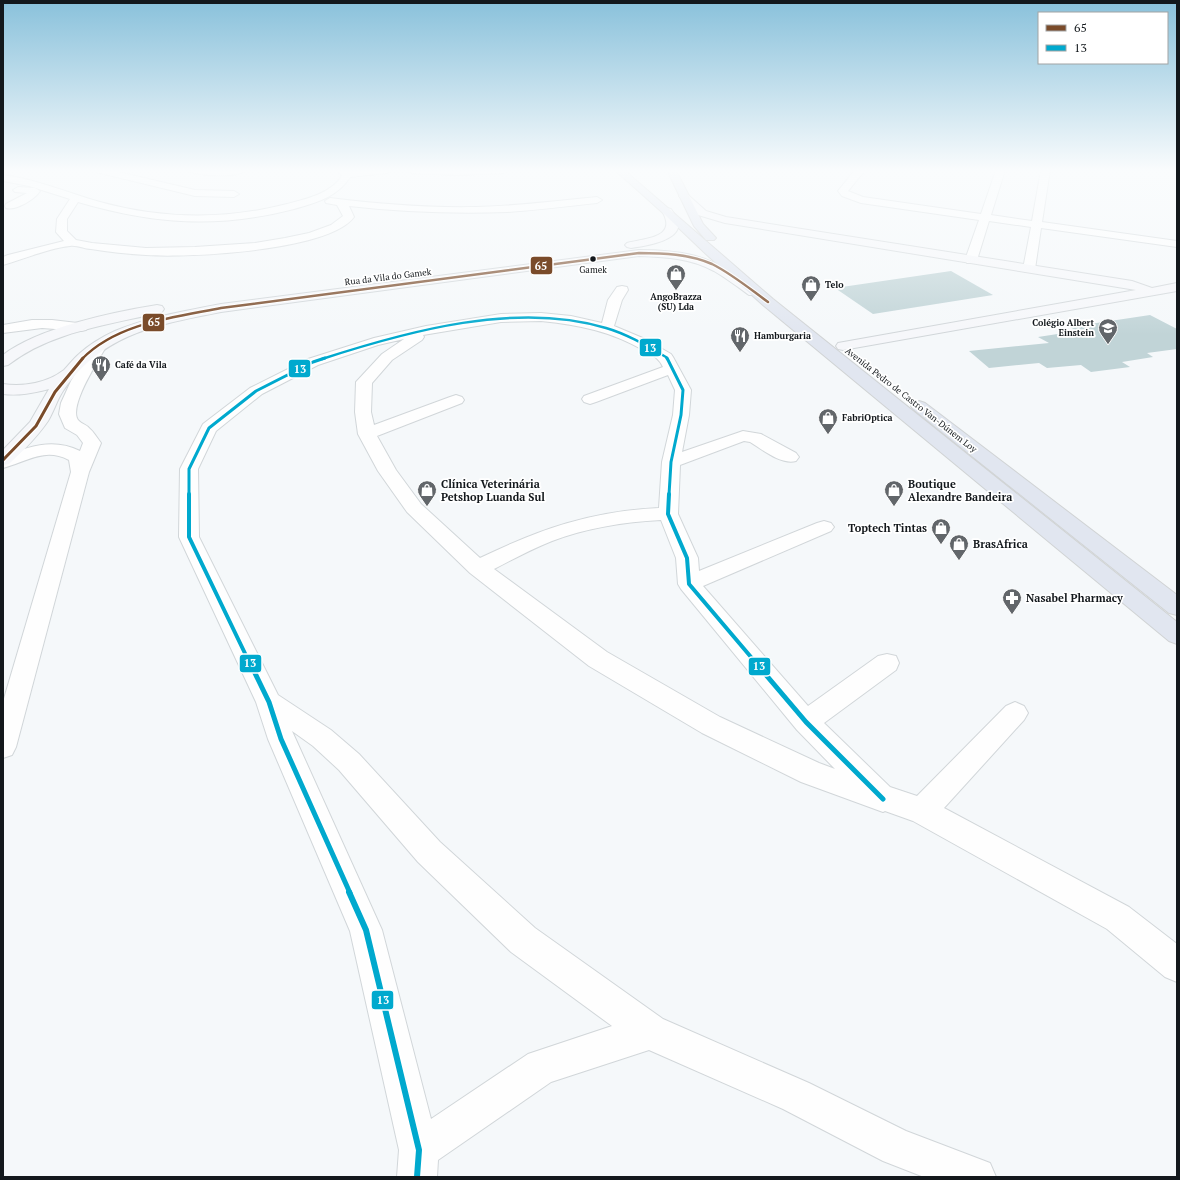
<svg xmlns="http://www.w3.org/2000/svg" width="1180" height="1180" viewBox="0 0 1180 1180" font-family="'PT Serif',serif">
<rect width="100%" height="100%" fill="#f5f8fa"/>
<g fill="#c1d4d7">
<polygon points="951,271 993,295 873,314 835,288"/>
<polygon points="1150,315 1177,329 1177,349 1147,353 1153,357 1122,362 1130,367 1091,372 1081,365 1047,368 1039,363 989,368 969,351 1049,343 1038,337 1077,331 1070,327"/>
</g>
<g fill="none" stroke-linecap="round" stroke-linejoin="round">
<defs>
<g id="street">
<polygon points="94,170 110,170 195,190 234,191 239,194 234,197 195,196 96,172"/>
<path d="M188 170 213 171 246 170C236 179 202 175 190 172Z"/>
<path d="M336 170H346L349 172 366 170H392L387 173 350 177C338 197 315 203 294 209 217 229 153 224 78 202L67 219V231L76 240 92 243 146 248 195 247 255 243 285 238 309 233 331 225 343 216 337 205 326 203 325 201 330 198C378 204 427 208 476 207 516 206 557 201 597 197L602 200 597 203C567 206 538 210 508 212 455 214 402 212 349 206L354 217C329 251 188 258 146 255 128 254 109 252 91 249 85 249 77 245 70 246 49 248 24 259 3 265V257L8 255 64 241 56 232 57 219 70 199 29 186 3 181V175C36 179 68 193 100 202 161 219 225 220 287 204 306 199 330 194 342 176Z"/>
<polygon points="406,170 509,170 504,173 457,175 411,173"/>
<polygon points="855,170 865,170 848,191 863,197 981,214 996,170 1005,170 991,215 1032,221 1041,170 1050,170 1042,222 1177,241 1177,247 1041,228 1035,269 1033,272 1025,272 1023,269 1031,227 989,221 977,260 975,263 967,263 965,260 979,220 861,203 842,196 838,191"/>
<path d="M18 187 35 188 40 191C35 199 16 211 6 208L5 206 6 204 27 193 15 192 13 190Z"/>
<path d="M622 286 627 287 628 290 622 300 614 326 645 339 671 354 673 357 691 390 689 415 682 452 743 431 761 434 796 453 799 457 796 461C781 465 763 450 750 442L744 441 680 465 678 514 698 558 699 571 817 523 824 521 831 523 834 527 831 531 703 586 808 706 878 656 887 654 896 656 899 663 896 670 824 723 890 787 917 796 1006 706 1015 702 1024 706 1028 713 1024 720 944 808 1129 907 1177 944V982L1165 977 1107 929 913 821 885 811 883 812 801 782 702 733 589 666 470 573 407 512 378 471 358 434 355 412 356 382 382 354 404 339 378 345 318 365 262 394 216 431 198 469 199 537 278 695 331 730 359 754 440 842 535 928 663 1019 809 1083 906 1131 990 1163 996 1177H924L883 1161 783 1109 649 1050 551 1082 438 1160 437 1177H397L399 1150 350 931 268 739 256 702 179 537 180 469 203 424 250 388 308 359 374 338 426 326 501 314 541 313 571 316 602 323 608 300 617 287ZM541 321C579 325 611 331 645 351 653 356 659 358 663 367L584 396 582 399 584 402 590 404 596 402 668 375 675 390 673 415 662 462 659 508C592 511 540 529 480 558L421 504 396 470 377 436 462 403 464 400 462 397 456 395 450 397 374 425 371 412 372 383 392 360 422 340 424 337 423 335 501 322ZM661 520 676 558 678 584 681 589 797 730 835 769 819 763 720 717 607 652 494 569C513 559 532 549 552 541 586 528 624 522 661 520ZM292 731 313 746 339 770 418 862 511 952 612 1026 528 1054 431 1119 382 930Z"/>
<polygon points="52,320 86,324 88,327 86,330 81,331 42,328 3,333 3,325 32,320"/>
<path d="M100 341 105 342 107 345C100 358 66 409 79 421 82 424 87 425 89 428 94 432 97 438 101 443L89 472 16 747 12 755 3 758V702L71 472 69 460C44 447 27 462 3 468V457C29 446 54 438 80 451L83 443 77 435 65 428 59 414 61 403 71 381 95 342Z"/>
</g>
<g id="secondary">
<polygon points="684,193 687,194 706,211 726,217 1132,281 1152,288 1177,283 1177,291 843,350 838,349 836,346 838,343 1136,290 725,223 698,215 679,196"/>
<path d="M667 208 671 209C673 212 676 216 678 220 684 241 644 246 631 248L627 247 625 245 627 243C646 238 678 238 662 211Z"/>
<path d="M639 250C680 250 709 255 743 279 749 283 757 286 760 292L759 295H749C738 287 726 278 714 271 690 258 665 257 639 256L221 312C156 325 103 333 63 391 57 400 54 411 48 421 37 437 23 451 9 464L3 465V450L30 422 49 389C33 393 19 396 3 394V384C24 387 47 383 64 370 69 365 73 359 79 354 89 345 102 337 115 331 148 317 185 311 221 304Z"/>
<path d="M157 305 162 306 164 309 162 312C109 325 52 331 8 365L3 366V355C38 328 113 312 157 305Z"/>
</g>
<g id="highway">
<polygon points="615,170 624,170 773,299 1177,622 1177,644 1169,641 763,305 706,254 663,213"/>
<polygon points="667,170 676,170 703,224 716,238 714,240 706,240 694,226"/>
<polygon points="919,401 925,403 1177,595 1177,615 1169,613 913,409 911,406 913,403"/>
</g>
</defs>
<use href="#street" stroke="#d1d6d9" stroke-width="2"/>
<use href="#secondary" stroke="#d1d6d9" stroke-width="2"/>
<use href="#highway" stroke="#d0d3d4" stroke-width="2"/>
<use href="#street" fill="#fefefe" fill-rule="evenodd"/>
<use href="#secondary" fill="#f6f7fa" fill-rule="evenodd"/>
<use href="#highway" fill="#e1e6f0" fill-rule="evenodd"/>
<defs>
<polyline id="bus-1-far2" points="638,253 650,253"/>
<path id="bus-1-far1" d="M82 359C117 323 175 317 221 308L639 253C663 253 689 254 712 264 732 274 750 289 768 302"/>
<polyline id="bus-1" points="3,460 36,426 55,392 83,358"/>
<path id="bus-2-far4" d="M322 359C408 331 517 301 606 328 627 334 647 346 666 357L667 359"/>
<g id="bus-2-far3">
<polyline points="667,358 683,390 681,415 671,462 669,495"/>
<polyline points="189,495 189,469 209,428 256,391 313,362 325,358"/>
</g>
<g id="bus-2-far2">
<polyline points="189,494 189,537 253,670"/>
<polyline points="669,494 668,514 687,558 689,584 762,670"/>
</g>
<g id="bus-2-far1">
<polyline points="253,669 269,702 281,739 350,893"/>
<polyline points="761,669 806,722 883,799"/>
</g>
<polyline id="bus-2" points="349,892 366,930 419,1150 417,1177"/>
</defs>
<use href="#bus-1-far2" stroke="#fff" stroke-width="3.5"/>
<use href="#bus-1-far1" stroke="#fff" stroke-width="4.5"/>
<use href="#bus-1" stroke="#fff" stroke-width="5.5"/>
<use href="#bus-2-far4" stroke="#fff" stroke-width="4.5"/>
<use href="#bus-2-far3" stroke="#fff" stroke-width="5.5"/>
<use href="#bus-2-far2" stroke="#fff" stroke-width="7"/>
<use href="#bus-2-far1" stroke="#fff" stroke-width="8"/>
<use href="#bus-2" stroke="#fff" stroke-width="10"/>
<use href="#bus-1-far2" stroke="#7a4b2a" stroke-width="2"/>
<use href="#bus-1-far1" stroke="#7a4b2a" stroke-width="2.5"/>
<use href="#bus-1" stroke="#7a4b2a" stroke-width="3"/>
<use href="#bus-2-far4" stroke="#00a9ce" stroke-width="2.5"/>
<use href="#bus-2-far3" stroke="#00a9ce" stroke-width="3"/>
<use href="#bus-2-far2" stroke="#00a9ce" stroke-width="4"/>
<use href="#bus-2-far1" stroke="#00a9ce" stroke-width="5"/>
<use href="#bus-2" stroke="#00a9ce" stroke-width="6"/>
</g>
<linearGradient id="sky" x2="0" y2="1"><stop stop-color="#89c1db"/><stop offset="0.51" stop-color="#fafcfd"/><stop offset="1" stop-color="#fafcfd" stop-opacity="0"/></linearGradient>
<rect width="1180" height="335" fill="url(#sky)"/>
<defs>
<symbol id="shop-pin" viewBox="-11 -11 22 30"><path d="M0 17L-7.5 6A9.5 9.5 0 1 1 7.5 6Z" fill="#62666a" stroke="#fff"/><path d="M-5-2.5h2.3a2.7 3.5 0 0 1 5.4 0H5L5.5 6h-11ZM-1.5-2.5h3a1.5 2.3 0 0 0-3 0Z" fill="#fff"/></symbol>
<symbol id="university-pin" viewBox="-11 -11 22 30"><path d="M0 17L-7.5 6A9.5 9.5 0 1 1 7.5 6Z" fill="#62666a" stroke="#fff"/><path d="M0-5L7-2L0 1L-7-2ZM-4 1L0 2.5L4 1V4Q0 6-4 4Z" fill="#fff"/></symbol>
<symbol id="restaurant-pin" viewBox="-11 -11 22 30"><path d="M0 17L-7.5 6A9.5 9.5 0 1 1 7.5 6Z" fill="#62666a" stroke="#fff"/><path d="M-5-6h1v4h1v-4h1v4h1v-4h1v5L-1.5 .5V6h-2V.5L-5-1ZM5-6V6H3V1.5H1.5Q1.5-4 5-6Z" fill="#fff"/></symbol>
<symbol id="pharmacy-pin" viewBox="-11 -11 22 30"><path d="M0 17L-7.5 6A9.5 9.5 0 1 1 7.5 6Z" fill="#62666a" stroke="#fff"/><path d="M-2-6h4v4h4v4h-4v4h-4v-4h-4v-4h4Z" fill="#fff"/></symbol>
</defs>
<g fill-rule="evenodd">
<use href="#shop-pin" x="665" y="263" width="22" height="30"/>
<use href="#shop-pin" x="800" y="274" width="22" height="30"/>
<use href="#university-pin" x="1097" y="317" width="22" height="30"/>
<use href="#restaurant-pin" x="729" y="325" width="22" height="30"/>
<use href="#restaurant-pin" x="90" y="354" width="22" height="30"/>
<use href="#shop-pin" x="817" y="407" width="22" height="30"/>
<use href="#shop-pin" x="416" y="479" width="22" height="30"/>
<use href="#shop-pin" x="883" y="479" width="22" height="30"/>
<use href="#shop-pin" x="930" y="517" width="22" height="30"/>
<use href="#shop-pin" x="948" y="533" width="22" height="30"/>
<use href="#pharmacy-pin" x="1001" y="587" width="22" height="30"/>
</g>
<circle fill="#13181c" stroke="#fff" stroke-width="1.5" cx="593" cy="259" r="3.5"/>
<g text-anchor="middle" stroke-width="3.5" stroke-linejoin="round" paint-order="stroke">
<g font-size="9" fill="#13181c" stroke="#fff">
<text x="593" y="273">Gamek</text>
</g>
<g font-size="9" fill="#13181c" stroke="#fff">
<text transform="translate(388 277) rotate(-7)" y="3">Rua da Vila do Gamek</text>
<text transform="translate(911 400) rotate(38)" y="3">Avenida Pedro de Castro Van-Dúnem Loy</text>
</g>
<g font-size="9" font-weight="bold" fill="#13181c" stroke="#fff" text-anchor="start">
<text x="825" y="288">Telo</text>
<text x="676" y="300" text-anchor="middle">AngoBrazza<tspan x="676" dy="10">(SU) Lda</tspan></text>
<text x="1094" y="326" text-anchor="end">Colégio Albert<tspan x="1094" dy="10">Einstein</tspan></text>
<text x="754" y="339">Hamburgaria</text>
<text x="115" y="368">Café da Vila</text>
<text x="842" y="421">FabriOptica</text>
</g>
<g font-size="11" font-weight="bold" fill="#13181c" stroke="#fff" text-anchor="start">
<text x="441" y="488">Clínica Veterinária<tspan x="441" dy="13">Petshop Luanda Sul</tspan></text>
<text x="908" y="488">Boutique<tspan x="908" dy="13">Alexandre Bandeira</tspan></text>
<text x="927" y="532" text-anchor="end">Toptech Tintas</text>
<text x="973" y="548">BrasAfrica</text>
<text x="1026" y="602">Nasabel Pharmacy</text>
</g>
</g>
<g stroke="#fff" stroke-width="1.5">
<rect x="530" y="256" width="23" height="19" rx="4" fill="#7a4b2a"/>
<rect x="142" y="313" width="23" height="19" rx="4" fill="#7a4b2a"/>
<rect x="639" y="338" width="23" height="19" rx="4" fill="#00a9ce"/>
<rect x="288" y="359" width="23" height="19" rx="4" fill="#00a9ce"/>
<rect x="239" y="654" width="23" height="19" rx="4" fill="#00a9ce"/>
<rect x="748" y="657" width="23" height="19" rx="4" fill="#00a9ce"/>
<rect x="371" y="990" width="23" height="20" rx="4" fill="#00a9ce"/>
</g>
<g font-size="11" text-anchor="middle" font-weight="bold" fill="#fff">
<text x="541" y="270">65</text>
<text x="154" y="326">65</text>
<text x="650" y="352">13</text>
<text x="300" y="373">13</text>
<text x="250" y="667">13</text>
<text x="759" y="670">13</text>
<text x="383" y="1004">13</text>
</g>
<rect width="1180" height="1180" fill="none" stroke="#13181c" stroke-width="8"/>
<rect x="1038" y="12" width="130" height="52" fill="#ffffff" stroke="#a1a3a4"/>
<rect x="1046" y="25" width="20" height="6" fill="#7a4b2a" stroke="#a1a3a4"/>
<text x="1074" y="32" font-size="12" fill="#13181c">65</text>
<rect x="1046" y="45" width="20" height="6" fill="#00a9ce" stroke="#a1a3a4"/>
<text x="1074" y="52" font-size="12" fill="#13181c">13</text>
</svg>
